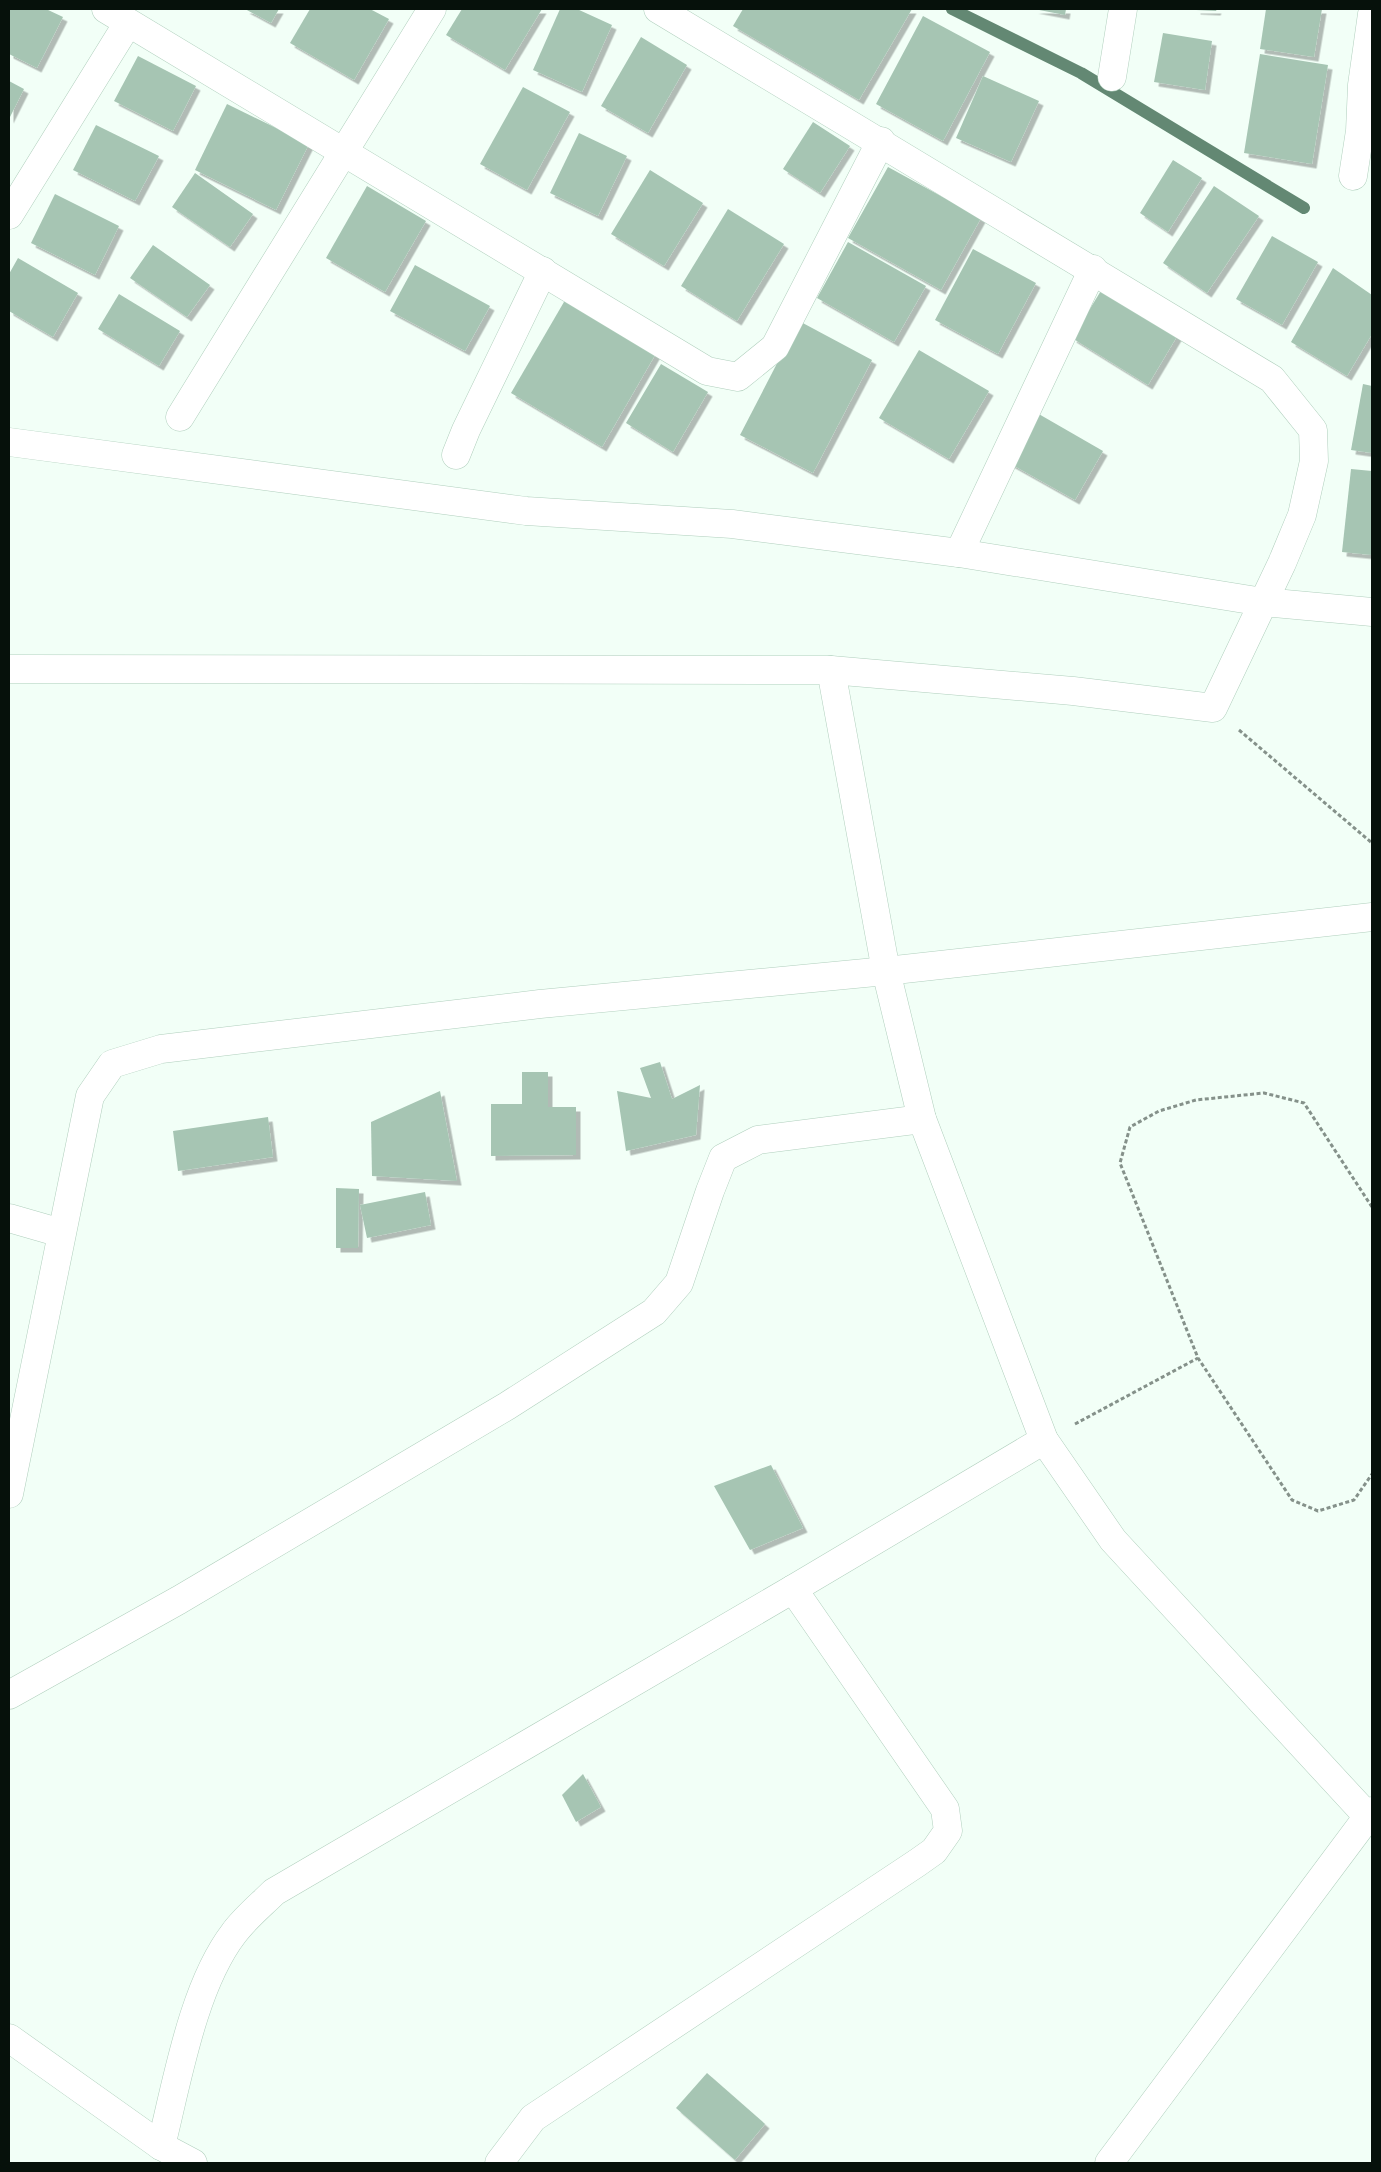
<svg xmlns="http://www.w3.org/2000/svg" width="1381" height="2172" viewBox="0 0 1381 2172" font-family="'Noto Serif',serif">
<defs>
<filter id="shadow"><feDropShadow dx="4.5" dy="4.5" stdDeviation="0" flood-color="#0004"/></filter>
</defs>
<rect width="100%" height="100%" fill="#f2fff7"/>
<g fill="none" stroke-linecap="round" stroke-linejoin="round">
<polyline stroke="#638873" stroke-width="12" points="952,9 1081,73 1304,208"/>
</g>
<g fill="#a6c5b3" filter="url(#shadow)">
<polygon points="9,9 46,9 63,17 37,68 9,54"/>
<polygon points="245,9 279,9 271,23"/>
<polygon points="310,9 370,9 389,19 354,80 290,43"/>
<polygon points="462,9 542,9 505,70 446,35"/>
<polygon points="560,9 577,9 612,25 582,92 533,70"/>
<polygon points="743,9 912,9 859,100 733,26"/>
<polygon points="1034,9 1066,9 1065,15"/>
<polygon points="1196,9 1217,9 1216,11 1196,10"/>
<polygon points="1266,9 1322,9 1314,57 1260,49"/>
<polygon points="923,16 990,52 943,141 876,104"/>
<polygon points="1163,33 1212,41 1205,90 1154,82"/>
<polygon points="641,37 687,65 648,133 601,106"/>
<polygon points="1260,54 1328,65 1312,164 1244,153"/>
<polygon points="138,56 196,86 173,131 114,101"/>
<polygon points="983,76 1039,101 1011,162 956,138"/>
<polygon points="9,81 24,89 9,119"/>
<polygon points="523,87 570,112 527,190 480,164"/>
<polygon points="227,104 309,144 276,210 195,170"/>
<polygon points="813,122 850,146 820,193 783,169"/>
<polygon points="96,125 159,156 135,201 73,170"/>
<polygon points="579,133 627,156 598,216 550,193"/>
<polygon points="1173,160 1202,178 1168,232 1140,213"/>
<polygon points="888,167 981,218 941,290 848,238"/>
<polygon points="650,170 703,203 664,266 611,234"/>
<polygon points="195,173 253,214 230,247 172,207"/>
<polygon points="367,186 426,221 385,292 326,258"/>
<polygon points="1214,186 1259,216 1207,293 1163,263"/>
<polygon points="55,194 119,226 95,275 31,243"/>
<polygon points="728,209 784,244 737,321 681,286"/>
<polygon points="1272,236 1318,262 1282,325 1236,299"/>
<polygon points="848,242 926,286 894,342 817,298"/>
<polygon points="153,245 210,285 187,317 130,278"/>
<polygon points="973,249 1036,283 998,354 935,320"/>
<polygon points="18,258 78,293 53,337 9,311 9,274"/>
<polygon points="415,265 490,306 465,351 390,311"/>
<polygon points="1333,268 1372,295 1372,334 1347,376 1291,342"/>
<polygon points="1107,281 1182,328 1148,385 1072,338"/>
<polygon points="575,283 666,336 602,447 511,393"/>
<polygon points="119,294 180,331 159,366 98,329"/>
<polygon points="799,321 872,360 813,473 740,435"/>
<polygon points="919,350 989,391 949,459 879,418"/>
<polygon points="661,364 708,392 673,452 626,423"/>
<polygon points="1363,384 1372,386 1372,453 1351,450"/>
<polygon points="1037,413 1103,451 1075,500 1009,463"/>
<polygon points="1351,469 1372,471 1372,555 1342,552"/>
<polygon points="660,1062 672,1099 700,1085 696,1135 626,1151 617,1091 651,1098 640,1068"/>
<polygon points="522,1072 548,1072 548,1107 576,1107 576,1155 491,1156 491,1104 522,1104"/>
<polygon points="440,1091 457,1181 372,1176 371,1122"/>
<polygon points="268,1117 273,1157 178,1171 173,1131"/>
<polygon points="336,1188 359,1189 358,1248 336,1248"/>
<polygon points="425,1192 431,1225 367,1238 360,1205"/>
<polygon points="771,1465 803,1528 750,1550 714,1486"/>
<polygon points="583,1774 601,1807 576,1822 562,1795"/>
<polygon points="707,2073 765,2124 735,2160 676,2108"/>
</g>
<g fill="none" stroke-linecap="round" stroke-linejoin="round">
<defs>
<g id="street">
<polyline points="106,9 707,371 738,377 775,347 881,141"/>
<polyline points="1112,77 1123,9"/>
<polyline points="1353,176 1360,131 1362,85 1372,14"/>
<polyline points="9,215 128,23"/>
<polyline points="180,417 432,9"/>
<polyline points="9,442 526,511 732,524 959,553 1263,602 1372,612"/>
<polyline points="456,455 466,430 543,271"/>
<polyline points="959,553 1093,269"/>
<polyline points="9,669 831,670 1073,691 1213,708 1282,563 1302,515 1314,461 1313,430 1272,379 658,9"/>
<polyline points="831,670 886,971 922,1119 1044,1440 1113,1540 1372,1821"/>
<polyline points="9,1218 61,1233"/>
<polyline points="9,1494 90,1096 112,1064 161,1049 540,1004 886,971 1372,917"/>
<polyline points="9,1695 179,1600 507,1406 654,1312 679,1283 710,1191 723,1158 758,1140 922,1119"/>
<polyline points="9,2038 161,2146 193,2163"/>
<path d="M161 2146C177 2082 193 1986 234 1933 245 1918 261 1905 274 1892L793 1589 1044 1440"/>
<polyline points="499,2163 533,2118 917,1863 934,1851 948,1831 945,1809 793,1589"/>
<polyline points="1109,2163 1372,1811"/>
</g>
</defs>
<use href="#street" stroke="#b0cfbd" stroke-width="29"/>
<g stroke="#85918a" stroke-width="3" stroke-dasharray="4 2.5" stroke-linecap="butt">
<polyline points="1239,730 1372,843"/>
<polyline points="1372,1207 1304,1103 1264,1093 1196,1100 1159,1111 1130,1127 1120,1163 1198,1358 1292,1500 1318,1511 1354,1500 1372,1474"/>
<polyline points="1075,1424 1198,1358"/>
</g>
<use href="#street" stroke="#fff" stroke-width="28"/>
</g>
<rect width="1381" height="2172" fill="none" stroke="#06110b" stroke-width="20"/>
</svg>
